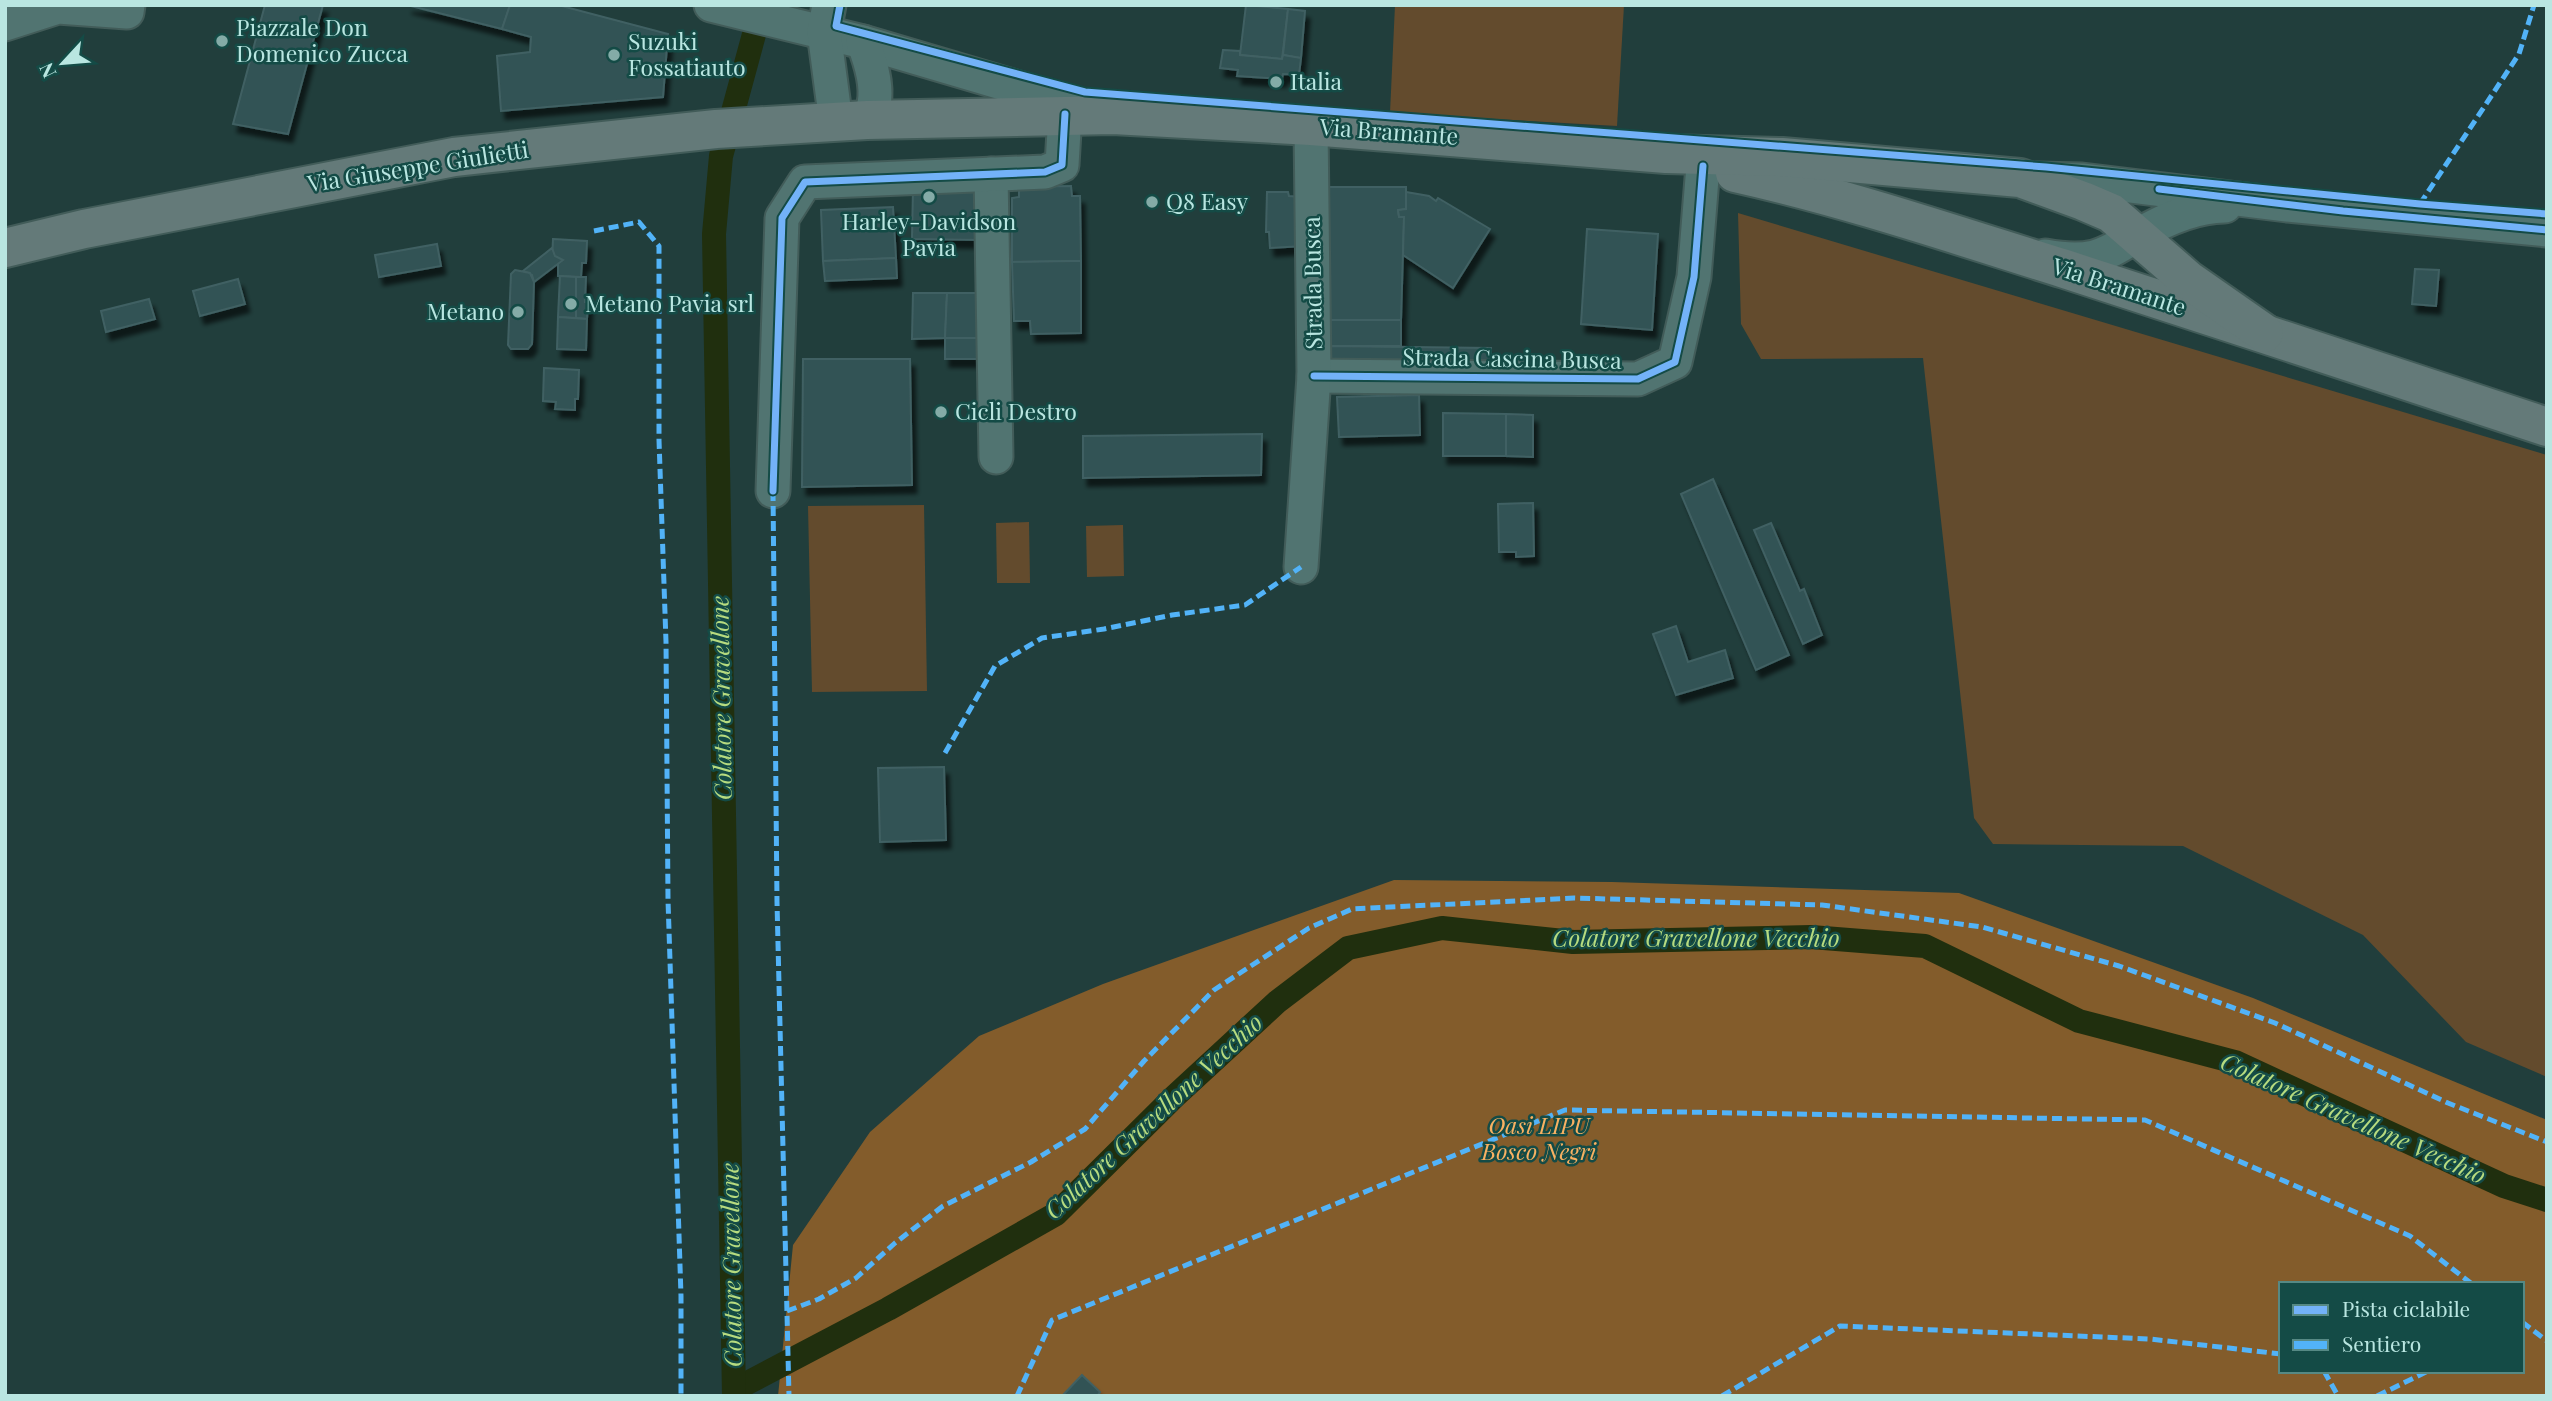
<svg xmlns="http://www.w3.org/2000/svg" width="2552" height="1401" viewBox="0 0 2552 1401" font-family="'Playfair Display',serif">
<defs>
<filter id="shadow"><feDropShadow dx="4.5" dy="8" stdDeviation="2" flood-color="#0009"/></filter>
</defs>
<rect width="100%" height="100%" fill="#213e3c"/>
<g fill="#634b2d">
<polygon points="1395,5 1624,5 1617,126 1390,113"/>
<polygon points="1738,213 2547,455 2547,1077 2466,1042 2363,935 2183,846 1993,844 1974,818 1923,358 1761,359 1741,324"/>
<polygon points="924,505 927,691 812,692 808,506"/>
<polygon points="1029,522 1030,583 997,583 996,523"/>
<polygon points="1123,525 1124,576 1087,577 1086,526"/>
</g>
<path fill="#835c2b" fill-rule="evenodd" d="M1394 880 1612 882 1959 893 2253 998 2547 1120V1396H778L793 1245 870 1132 979 1036 1103 984ZM2281 1284H2522V1371H2281Z"/>
<g fill="none" stroke-linecap="round" stroke-linejoin="round">
<g stroke="#202f0e" stroke-width="24">
<polyline points="734,1390 888,1309 1056,1214 1174,1097 1277,1002 1348,948 1442,928 1573,942 1811,937 1925,946 2079,1021 2235,1062 2504,1186 2547,1200"/>
<polyline points="734,1396 714,234 721,156 762,5"/>
</g>
</g>
<g fill="#335254" stroke="#406163" stroke-width="2" filter="url(#shadow)">
<polygon points="265,5 323,5 288,134 233,124"/>
<polygon points="407,5 510,5 502,29"/>
<polygon points="510,5 558,5 668,34 663,97 501,111 497,56 530,52 531,37 502,29"/>
<polygon points="1246,5 1288,9 1282,59 1240,55"/>
<polygon points="1288,9 1305,11 1301,58 1283,55"/>
<polygon points="1223,50 1240,51 1240,55 1282,59 1283,55 1301,58 1299,75 1283,74 1282,79 1237,76 1238,70 1220,68"/>
<polygon points="984,186 982,240 912,239 913,188"/>
<polygon points="1071,186 1072,196 1080,196 1081,261 1012,262 1012,198 1019,197 1019,187"/>
<polygon points="1327,187 1406,187 1406,209 1398,210 1399,217 1404,217 1401,320 1326,320"/>
<polygon points="1267,192 1288,192 1289,196 1301,197 1304,246 1270,248 1269,232 1266,232"/>
<polygon points="1406,192 1429,196 1436,201 1438,198 1490,229 1453,288 1403,255 1404,217 1399,217 1398,210 1406,209"/>
<polygon points="893,207 896,258 823,261 821,210"/>
<polygon points="1587,229 1658,234 1652,330 1581,324"/>
<polygon points="553,239 587,241 586,263 582,263 581,277 558,276 558,260 552,260"/>
<polygon points="437,244 441,266 379,277 375,255"/>
<polygon points="552,248 555,256 563,260 534,282 532,275 523,271"/>
<polygon points="896,258 897,278 825,281 823,261"/>
<polygon points="1073,261 1081,261 1081,333 1031,334 1030,321 1014,321 1012,262"/>
<polygon points="2415,269 2439,270 2436,306 2412,304"/>
<polygon points="515,270 530,273 534,282 532,344 528,349 511,349 508,345 511,274"/>
<polygon points="560,276 576,277 576,318 558,317"/>
<polygon points="576,277 586,277 585,302 588,302 587,319 576,318"/>
<polygon points="238,279 245,304 200,316 193,291"/>
<polygon points="913,293 947,293 945,338 912,339"/>
<polygon points="947,293 981,293 982,338 945,338"/>
<polygon points="149,299 155,319 106,332 101,311"/>
<polygon points="558,317 587,319 586,350 557,349"/>
<polygon points="1326,320 1401,320 1401,346 1325,346"/>
<polygon points="945,338 982,338 983,359 945,359"/>
<polygon points="1325,346 1491,348 1491,366 1325,367"/>
<polygon points="803,359 910,359 912,485 802,487"/>
<polygon points="544,368 579,370 578,399 575,399 575,410 555,409 556,402 543,401"/>
<polygon points="1419,395 1420,435 1339,437 1337,397"/>
<polygon points="1443,413 1506,414 1506,456 1443,456"/>
<polygon points="1506,414 1533,415 1533,457 1506,456"/>
<polygon points="1262,434 1261,475 1083,478 1083,436"/>
<polygon points="1713,479 1789,655 1756,670 1681,494"/>
<polygon points="1533,503 1534,556 1516,557 1516,552 1499,552 1498,504"/>
<polygon points="1771,523 1800,591 1804,589 1822,635 1803,644 1754,530"/>
<polygon points="1676,626 1688,662 1725,650 1733,678 1676,695 1653,634"/>
<polygon points="944,767 946,840 880,842 878,768"/>
<polygon points="1082,1375 1100,1392 1097,1396 1062,1396"/>
</g>
<g fill="none" stroke-linecap="round" stroke-linejoin="round">
<defs>
<g id="minor">
<polyline points="711,5 863,42 1093,110"/>
<polyline points="829,5 824,32 836,122"/>
<polyline points="5,24 58,7 127,12 128,5"/>
<path d="M863 42C870 60 878 84 874 104 873 109 869 115 867 120"/>
<polyline points="991,174 996,457"/>
<polyline points="2036,179 2082,180 2287,205 2547,230"/>
<path d="M2045 256C2061 259 2077 261 2094 257 2110 253 2124 243 2138 235 2164 220 2194 206 2225 206"/>
<polyline points="1314,376 1638,379 1675,362 1694,277 1703,166"/>
<polyline points="773,491 782,218 805,182 1045,172 1062,165 1065,114"/>
<polyline points="1301,567 1314,376 1311,126"/>
</g>
<g id="major">
<path d="M1735 173C1847 198 1956 235 2065 269 2226 321 2386 374 2547 427"/>
<polyline points="5,248 84,229 454,157 716,129 867,120 1113,115 1311,126 1666,154 1782,157 2020,178 2083,201 2111,213 2188,280 2264,333"/>
</g>
</defs>
<use href="#minor" stroke="#425c59" stroke-width="37"/>
<use href="#major" stroke="#425c59" stroke-width="42"/>
<use href="#minor" stroke="#517471" stroke-width="33"/>
<use href="#major" stroke="#647a79" stroke-width="38"/>
<g stroke="#52b3f8" stroke-width="5" stroke-dasharray="10 5" stroke-linecap="butt">
<polyline points="2420,204 2519,54 2534,5"/>
<polyline points="594,231 639,222 659,246 659,440 666,642 668,900 681,1296 681,1396"/>
<polyline points="773,491 777,902 789,1396"/>
<polyline points="945,753 995,666 1042,638 1104,629 1172,615 1245,605 1301,567"/>
<polyline points="787,1311 819,1299 856,1278 895,1243 943,1206 1031,1162 1085,1129 1144,1061 1214,990 1309,928 1352,909 1574,898 1822,905 1982,927 2119,966 2275,1023 2448,1103 2547,1142"/>
<polyline points="2522,1322 2547,1341"/>
<polyline points="2324,1371 2338,1396"/>
<polyline points="1017,1396 1052,1320 1565,1110 2145,1120 2410,1236 2472,1284"/>
<polyline points="1722,1396 1840,1326 2150,1339 2281,1354"/>
<polyline points="2377,1396 2428,1371"/>
</g>
<defs>
<g id="cycleway">
<polyline points="840,5 836,26 1085,92 2046,167 2420,204 2547,214"/>
<polyline points="2159,189 2343,211 2547,230"/>
<polyline points="1314,376 1638,379 1675,362 1694,277 1703,166"/>
<polyline points="773,491 782,218 805,182 1045,172 1062,165 1065,114"/>
</g>
</defs>
<use href="#cycleway" stroke="#144b46" stroke-width="11"/>
<use href="#cycleway" stroke="#73b2f8" stroke-width="7"/>
</g>
<g fill="#84aba7" stroke="#144b46" stroke-width="2.5">
<circle cx="222" cy="41" r="7"/>
<circle cx="614" cy="55" r="7"/>
<circle cx="1276" cy="82" r="7"/>
<circle cx="929" cy="197" r="7"/>
<circle cx="1152" cy="202" r="7"/>
<circle cx="571" cy="304" r="7"/>
<circle cx="518" cy="312" r="7"/>
<circle cx="941" cy="412" r="7"/>
</g>
<g text-anchor="middle" stroke-width="5" stroke-linejoin="round" paint-order="stroke">
<g font-size="23" fill="#b9e6e1" stroke="#144b46" text-anchor="start">
<text x="236" y="36">Piazzale Don<tspan x="236" dy="26">Domenico Zucca</tspan></text>
<text x="628" y="50">Suzuki<tspan x="628" dy="26">Fossatiauto</tspan></text>
<text x="1290" y="90">Italia</text>
<text x="1166" y="210">Q8 Easy</text>
<text x="929" y="230" text-anchor="middle">Harley-Davidson<tspan x="929" dy="26">Pavia</tspan></text>
<text x="585" y="312">Metano Pavia srl</text>
<text x="504" y="320" text-anchor="end">Metano</text>
<text x="955" y="420">Cicli Destro</text>
</g>
<g font-size="23" fill="#b9e6e1" stroke="#144b46">
<text transform="translate(1389 132) rotate(4)" y="8">Via Bramante</text>
<text transform="translate(418 167) rotate(-9)" y="8">Via Giuseppe Giulietti</text>
<text transform="translate(1313 283) rotate(-91)" y="8">Strada Busca</text>
<text transform="translate(2119 287) rotate(18)" y="8">Via Bramante</text>
<text transform="translate(1512 359) rotate(1)" y="8">Strada Cascina Busca</text>
</g>
<g font-size="23" font-style="italic" fill="#f8b162" stroke="#144b46">
<text x="1539" y="1134">Oasi LIPU<tspan x="1539" dy="26">Bosco Negri</tspan></text>
</g>
<g font-size="24" font-style="italic" fill="#b6db7f" stroke="#144b46">
<text transform="translate(722 698) rotate(-91)" y="8">Colatore Gravellone</text>
<text x="1696" y="947">Colatore Gravellone Vecchio</text>
<text transform="translate(1154 1117) rotate(-43)" y="8">Colatore Gravellone Vecchio</text>
<text transform="translate(2353 1119) rotate(24)" y="8">Colatore Gravellone Vecchio</text>
<text transform="translate(732 1265) rotate(-91)" y="8">Colatore Gravellone</text>
</g>
</g>
<rect width="2552" height="1401" fill="none" stroke="#b9e6e1" stroke-width="14"/>
<rect x="2279" y="1282" width="245" height="91" fill="#144b46" stroke="#568984" stroke-width="2"/>
<rect x="2293" y="1305" width="35" height="10" fill="#73b2f8" stroke="#568984" stroke-width="2"/>
<text x="2342" y="1317" font-size="21" fill="#b9e6e1">Pista ciclabile</text>
<rect x="2293" y="1340" width="35" height="10" fill="#52b3f8" stroke="#568984" stroke-width="2"/>
<text x="2342" y="1352" font-size="21" fill="#b9e6e1">Sentiero</text>
<g transform="translate(63 63) rotate(244)" stroke="#144b46" stroke-width="5" paint-order="stroke">
<path d="M0-5L12 26L0 18L-12 26Z" fill="#b9e6e1"/>
<text y="-10" font-size="19" font-weight="bold" text-anchor="middle" fill="#b9e6e1">N</text>
</g>
</svg>
